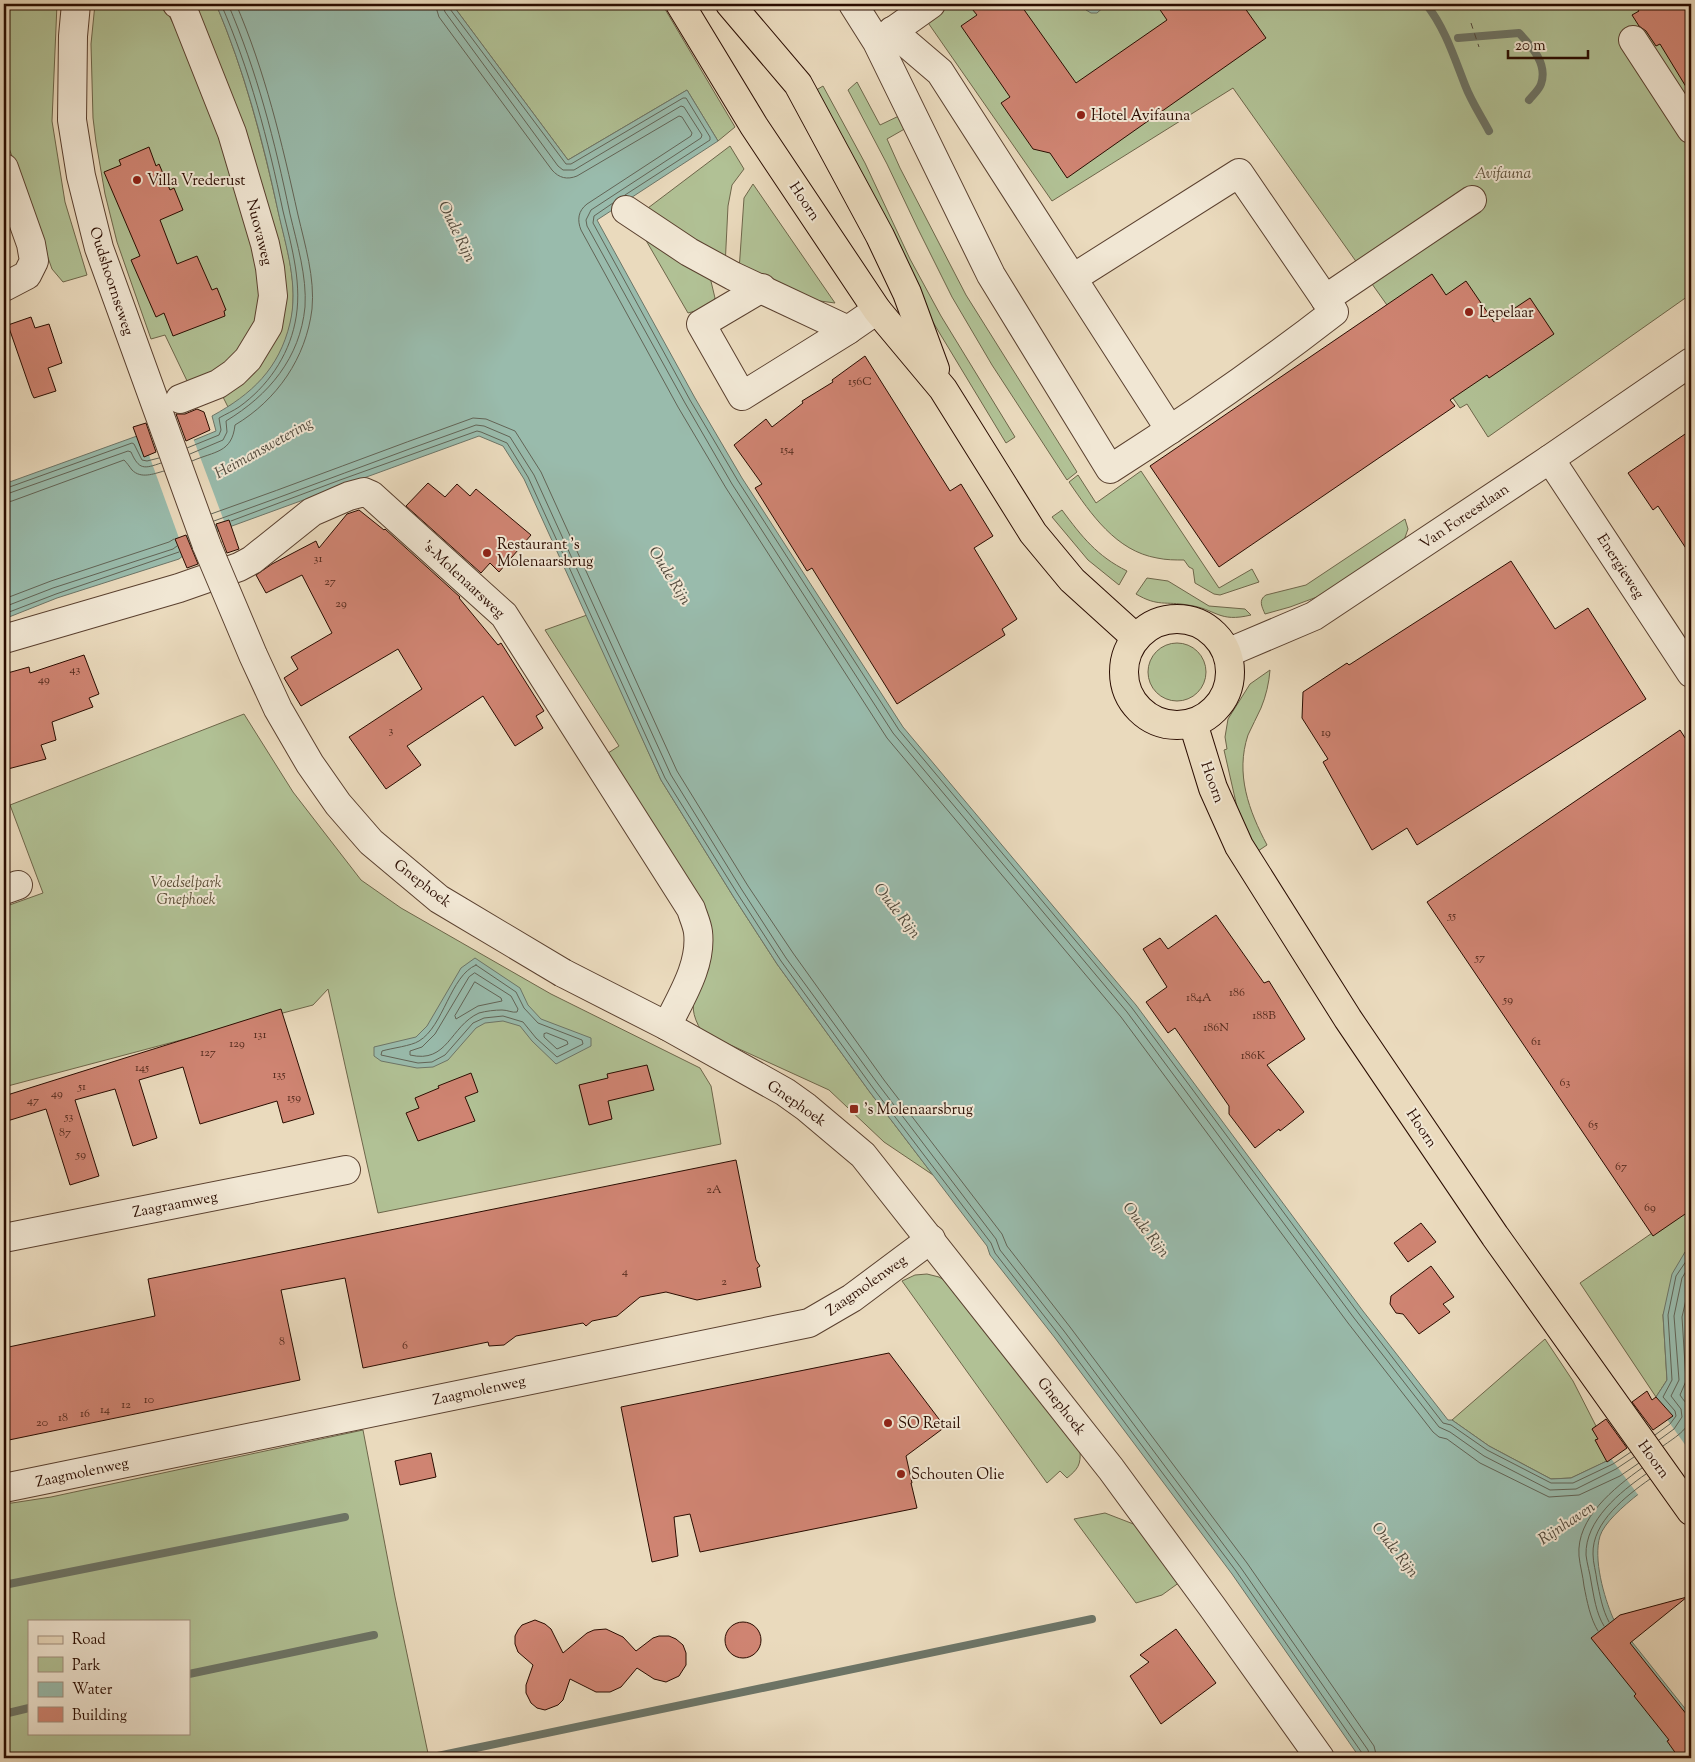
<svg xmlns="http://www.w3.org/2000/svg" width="1695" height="1762" viewBox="0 0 1695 1762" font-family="'Sorts Mill Goudy',serif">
<rect width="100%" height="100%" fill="#eadabd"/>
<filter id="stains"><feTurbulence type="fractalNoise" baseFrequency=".004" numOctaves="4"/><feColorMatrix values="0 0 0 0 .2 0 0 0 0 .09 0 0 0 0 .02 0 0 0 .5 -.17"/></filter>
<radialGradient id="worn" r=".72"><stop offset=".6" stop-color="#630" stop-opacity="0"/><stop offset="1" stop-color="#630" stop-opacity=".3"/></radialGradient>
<g fill="#b1c195" stroke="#6e664a" fill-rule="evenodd">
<polygon points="4,4 57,4 52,121 65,202 87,275 63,282 52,269 4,134"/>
<polygon points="95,4 154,4 167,12 186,47 192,46 264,269 260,323 225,371 189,385 165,335 151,339 117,242 105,194 96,142 93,118 91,44"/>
<path d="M191 4H216C245 72 263 143 279 215 286 244 295 275 293 305 291 346 264 388 228 407L220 391 275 329Z"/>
<polygon points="452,4 662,4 735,127 718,141 687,90 568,160"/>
<polygon points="915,4 1691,4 1691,294 1488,437 1467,404 1460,408 1233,88 1052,201"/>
<polygon points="857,82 880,125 903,114 908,127 887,139 900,168 966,295 1077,472 1067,480 992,365 952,297 918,229 887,164 848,90"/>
<polygon points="823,86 865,163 910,259 941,316 1015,437 1006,443 919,299 813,92"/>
<polygon points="730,146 744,169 732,185 728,206 725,267 644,211"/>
<polygon points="753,184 835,303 805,299 739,271 744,198"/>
<polygon points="640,230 709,273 715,298 710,307 688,313"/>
<path d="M1141 471 1219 588 1252 569 1259 582 1220 595 1214 594 1195 583 1193 569 1189 567 1184 560C1175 560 1166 560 1157 558 1116 551 1091 514 1069 482L1078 475 1096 503Z"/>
<path d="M1062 510C1082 537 1097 556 1127 571L1119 585 1088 560 1052 517Z"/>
<path d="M1405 519 1408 529 1403 543 1325 594 1290 607 1265 614C1262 607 1258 600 1266 595L1306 585Z"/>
<path d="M1147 578 1168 581 1209 606 1245 609 1251 615C1218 623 1217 609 1188 605 1165 601 1158 607 1136 594Z"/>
<path d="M587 615 661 780 733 896 777 964 869 1091 933 1175 884 1142 829 1090 702 1032C680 996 706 992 710 959 711 952 710 943 710 936L605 755 619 746 545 630Z"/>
<circle cx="1177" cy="672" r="29"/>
<path d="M1270 670C1269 683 1266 696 1261 708 1257 717 1252 726 1248 735 1235 774 1249 811 1267 845L1258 851 1247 831 1237 807 1224 750 1227 749 1225 737 1228 719 1250 684Z"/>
<polygon points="244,714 293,792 361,880 401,908 551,994 700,1068 711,1086 721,1144 378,1213 328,989 313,1005 4,1087 4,907 43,893 10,805"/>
<polygon points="1691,1206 1691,1248 1685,1252 1663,1315 1667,1380 1656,1397 1580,1283"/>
<path d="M927 1274 939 1277 949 1283 1080 1450C1081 1465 1078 1469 1067 1478L1060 1471 1047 1483 902 1281 915 1275Z"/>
<polygon points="1545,1339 1573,1381 1596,1426 1592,1429 1599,1438 1596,1441 1607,1461 1571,1478 1551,1479 1489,1446 1452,1420"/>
<path d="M363 1430 395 1597 429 1758H4V1503H12L51 1497ZM29 1621H189V1733H29Z"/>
<polygon points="1105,1513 1136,1525 1180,1582 1162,1595 1136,1603 1074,1519"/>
</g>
<g fill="#99bbac" stroke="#6d7567">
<path d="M216 4H452L568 160 687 90 718 141 597 220 695 398 742 478 903 727 1136 1005 1363 1311 1448 1420H1452L1489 1446 1551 1479 1571 1478 1611 1459 1666 1421 1656 1397 1667 1380 1663 1315 1672 1274 1685 1252 1691 1248V1456C1669 1472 1608 1511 1600 1536 1593 1559 1604 1597 1613 1618L1691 1716V1758H1360L1232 1574 1055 1338 990 1255 987 1246 869 1091 777 964 733 896 661 780 524 479 503 446 479 436 210 534 179 559 57 598 4 619V484L137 436 145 456 175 448 216 431 212 416C252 394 279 369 290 323 299 286 286 247 278 211 263 140 244 70 216 4Z"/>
<polygon points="1084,4 1107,4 1097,13 1091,13 1086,10"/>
<polygon points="475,958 520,988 528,1005 541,1019 591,1038 591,1046 556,1064 532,1041 520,1026 503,1021 485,1023 476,1028 448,1060 433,1067 417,1068 381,1061 374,1056 374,1047 416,1037 427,1026 461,968"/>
</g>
<g fill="#eadabd">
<polygon points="193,438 224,521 179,538 149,455"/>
<polygon points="1666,1418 1691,1453 1691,1459 1639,1496 1610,1457"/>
</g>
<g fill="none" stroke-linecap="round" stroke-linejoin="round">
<g stroke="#626456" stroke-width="1">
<path d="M435 4 439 17 552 170C559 178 567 180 577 176L679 116 682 117 692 133 691 136 587 204C578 211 577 220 581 230L678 407 726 488 887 738 1121 1017 1348 1323 1433 1432 1439 1437 1447 1439 1480 1463 1549 1497 1579 1495 1620 1476 1639 1463"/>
<polyline points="442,4 445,12 558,166 563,170 574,170 681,106 684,107 702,135 701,138 591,210 586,220 587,226 685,403 732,484 893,733 1127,1012 1354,1318 1439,1427 1450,1432 1484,1456 1550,1490 1576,1489 1616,1469 1634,1457"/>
<polyline points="449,4 450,9 566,164 571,164 683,98 686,98 710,137 710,140 625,195"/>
<polyline points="613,203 594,216 593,223 690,400 738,481 899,730 1132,1008 1359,1314 1443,1423 1451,1425 1487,1450 1551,1483 1573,1483 1613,1464 1631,1452"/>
<path d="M187 448 219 435 221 430 219 418C226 414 233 411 239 407 267 387 288 357 295 323 303 286 292 248 283 211 268 140 250 70 221 4"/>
<path d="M190 454 223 440 227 432 226 421C269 395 300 358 305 307 307 276 297 244 290 214 275 142 257 71 228 4"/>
<path d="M192 461C215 451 232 453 235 425 277 400 306 358 312 309 315 278 305 245 298 215 282 143 265 71 236 4"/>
<polyline points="4,489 132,443 134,444 142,460 147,461 159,458"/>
<path d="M4 495 128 451 131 452C139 470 144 469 161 463"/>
<path d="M4 503 12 501 124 460C127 463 129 466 132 470 141 479 153 474 164 471"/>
<path d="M211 514C299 483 386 449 473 418L486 419 515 431 541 472 677 771 748 886 793 953 884 1080 1002 1234 1007 1246 1070 1327 1247 1563 1374 1746 1377 1758"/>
<path d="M214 521C301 490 388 456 476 425L484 426 510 437 534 475 671 775 742 890 786 958 878 1084 996 1239 1000 1250 1064 1331 1241 1568 1368 1750 1370 1758"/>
<polyline points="231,521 340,480 477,431 481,432 507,443 528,477 665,778 737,893 781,961 873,1088 991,1243 995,1253 1059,1335 1236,1571 1362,1753 1363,1758"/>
<polyline points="4,599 51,581 169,542 174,539"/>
<polyline points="4,607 53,588 173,549 177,546"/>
<polyline points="4,614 56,594 179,552"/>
<path d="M476 965 516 992 524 1008 538 1023 582 1040 583 1044 557 1057 536 1038 523 1022 503 1016 484 1018 473 1023 445 1055 432 1062 418 1063 381 1055 382 1051C392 1048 411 1046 419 1041 444 1026 450 976 476 965Z"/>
<path d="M475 973 511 996 518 1009 517 1012C512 1013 508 1010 502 1010 495 1010 486 1011 479 1013 450 1026 448 1064 410 1055V1051L422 1047 435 1034 469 977Z"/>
<polygon points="475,982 501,998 502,1001 478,1006 456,1019 455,1016"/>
<polygon points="547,1033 567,1041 568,1044 557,1049 544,1037 544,1034"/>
<polyline points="1655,1435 1670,1424 1676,1416 1675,1411 1663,1397 1672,1380 1668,1315 1676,1276 1691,1254"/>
<polyline points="1659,1440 1674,1429 1682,1417 1681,1409 1671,1396 1679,1380 1674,1316 1682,1278 1691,1263"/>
<path d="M1663 1446C1675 1437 1695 1427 1689 1409 1687 1403 1683 1400 1680 1395L1686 1381 1682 1317 1691 1278"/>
<path d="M1609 1622C1602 1609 1600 1595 1597 1581 1596 1572 1593 1563 1593 1554 1592 1522 1626 1496 1650 1479"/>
<path d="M1604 1626C1596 1613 1594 1597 1591 1581 1590 1573 1587 1564 1586 1555 1585 1520 1620 1492 1646 1474"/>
<path d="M1598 1631C1590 1618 1587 1601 1584 1586 1583 1576 1580 1566 1579 1556 1576 1518 1614 1488 1642 1468"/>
</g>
<g stroke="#6d7567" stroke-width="8">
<path d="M1426 4C1445 28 1454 57 1465 85 1471 101 1481 116 1489 131"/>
<path d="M1458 38 1519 33C1532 47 1548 64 1541 84 1539 90 1533 95 1529 100"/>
<polyline points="4,1585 345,1517"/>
<polyline points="189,1674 374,1635"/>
<polyline points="4,1714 29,1708"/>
<polyline points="428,1758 1092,1619"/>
</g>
<polyline stroke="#51493c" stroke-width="1" stroke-dasharray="6 5" stroke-linecap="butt" points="1471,23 1479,47"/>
</g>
<g fill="#cf8472" stroke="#2a0c00">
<polygon points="968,4 1020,4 1076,83 1167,20 1156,4 1242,4 1266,38 1067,178 1050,153 1033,149 1001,103 1010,97 961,26 977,15"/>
<polygon points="1634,4 1691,4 1691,95 1660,44 1656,46 1646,31 1639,26 1632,15 1639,11"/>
<polygon points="149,147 156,166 159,164 170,190 174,188 183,210 160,220 177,264 197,256 212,290 217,288 226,310 224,311 225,316 173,336 164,313 156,317 131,260 140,256 104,172 121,165 119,160"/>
<polygon points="1432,274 1446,295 1466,281 1494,322 1530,298 1554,334 1489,378 1487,375 1450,400 1455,406 1219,567 1150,466"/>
<polygon points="31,317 35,328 49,324 62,363 48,368 56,391 34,398 32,394 8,325"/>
<polygon points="865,356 950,491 961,484 993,536 974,548 1017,619 1002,629 1005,635 897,704 812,568 807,571 755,488 762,484 734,445 766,419 772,427 803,403 802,401 833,382 832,380"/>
<polygon points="197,409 204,412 210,430 186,441 176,414 185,414"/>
<polygon points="146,423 156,452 144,457 133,427"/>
<polygon points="1691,430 1691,556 1658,506 1653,510 1628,473"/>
<polygon points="428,483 445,497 457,484 470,496 476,489 531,535 499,572 490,563 481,573 406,506"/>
<polygon points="359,510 384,530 385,529 460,597 459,598 498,645 501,643 544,711 536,716 543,728 515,746 483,696 407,746 421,765 386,789 349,737 422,689 398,649 301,706 284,678 298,669 291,657 332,633 302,575 266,593 256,575 272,564 316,541 319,548 347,514"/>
<polygon points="229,520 239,549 227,553 216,524"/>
<polygon points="186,535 198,564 187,568 175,539"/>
<polygon points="1511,561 1555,629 1588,608 1646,699 1417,845 1407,828 1372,850 1323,762 1328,759 1302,718 1303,692 1347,663 1349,665"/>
<polygon points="84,655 99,694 89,698 93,707 52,722 56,740 41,745 46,759 4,770 4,674 29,667 30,673"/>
<polygon points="1680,730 1691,747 1691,1210 1653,1236 1427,902"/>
<polygon points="1216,915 1264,983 1269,981 1305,1039 1267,1065 1304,1112 1280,1131 1279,1129 1255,1148 1229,1114 1229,1106 1175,1028 1168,1033 1146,1002 1167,987 1143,949 1160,938 1168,949"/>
<polygon points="281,1009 314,1114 283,1123 277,1101 200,1124 183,1067 139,1080 157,1138 133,1146 115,1089 75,1100 99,1176 70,1185 46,1109 4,1122 4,1096"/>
<polygon points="647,1065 654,1090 608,1101 612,1119 589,1125 579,1085 608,1078 607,1074"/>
<polygon points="471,1073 478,1092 465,1097 475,1121 418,1141 406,1113 419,1108 415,1098 439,1088 438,1086"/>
<polygon points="736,1160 756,1260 760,1266 757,1268 761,1287 697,1300 666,1292 640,1297 617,1316 592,1321 586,1326 583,1323 516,1336 504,1345 489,1346 488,1342 363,1368 345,1278 281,1290 300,1380 4,1441 4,1348 155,1316 148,1279"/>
<polygon points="1421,1223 1436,1242 1408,1262 1394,1243"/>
<polygon points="1431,1266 1454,1297 1443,1304 1450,1312 1419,1334 1403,1314 1396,1313 1390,1304 1391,1296"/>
<polygon points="889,1353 945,1427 906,1456 912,1483 911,1483 917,1508 700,1552 690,1514 674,1517 678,1556 652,1562 621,1407"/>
<polygon points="1647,1391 1652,1400 1656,1397 1673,1416 1653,1430 1632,1402"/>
<polygon points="1606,1419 1627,1448 1607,1462 1595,1440 1598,1439 1592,1429"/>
<polygon points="431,1453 436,1477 400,1485 395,1461"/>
<polygon points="1687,1597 1630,1643 1691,1720 1691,1758 1679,1758 1667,1741 1669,1740 1634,1696 1636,1694 1591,1638 1620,1615"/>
<polygon points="535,1620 545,1624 551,1629 563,1653 587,1633 594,1630 606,1629 623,1637 636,1651 653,1638 659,1636 669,1636 676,1639 683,1645 686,1653 686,1665 679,1676 666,1682 654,1679 637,1668 621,1687 610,1692 596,1692 570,1679 563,1700 558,1705 545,1710 537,1708 531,1703 526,1693 526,1685 533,1665 518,1652 515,1644 515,1636 518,1630 522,1625"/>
<circle cx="743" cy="1640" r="18"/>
<polygon points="1176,1629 1216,1683 1161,1724 1130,1676 1149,1662 1140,1655"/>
</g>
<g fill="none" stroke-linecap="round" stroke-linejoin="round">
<defs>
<g id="minor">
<polyline points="76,4 73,36 72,120 81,176 99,248 207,546"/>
<polyline points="177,4 182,7 232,133 265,244 270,268 273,296 268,326 248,359 234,373 218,384 180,399"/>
<path d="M853 4 877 42 991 275 1110 469C1187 420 1262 368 1334 312L1239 173 1073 278"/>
<polyline points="892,31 940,72 1170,430"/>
<polyline points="1633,40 1691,129"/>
<polyline points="879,41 931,4"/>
<polyline points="4,168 31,244 34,261 27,275 4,287"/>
<polyline points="626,210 689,252 733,276 848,330 877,310"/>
<polyline points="762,288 701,324 742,396 848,330"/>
<polyline points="1325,299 1472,200"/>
<polyline points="1550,459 1691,673"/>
<path d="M4 639 179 588 239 567 252 560 312 512 349 496 364 492 371 495 504 615 691 909C693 916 697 924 698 932 702 965 681 997 667 1026"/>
<polyline points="1227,653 1314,616 1550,459 1691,362"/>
<polyline points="4,890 18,885"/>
<polyline points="563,973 667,1026 785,1092 806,1107 863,1155 1111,1469 1213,1608 1320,1758"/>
<polyline points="4,1238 346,1170"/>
<polyline points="4,1488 809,1323 852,1298 931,1239"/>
</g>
<g id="major">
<polyline points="680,4 754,126 877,310 943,389 1033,533 1072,580 1136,638"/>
<polyline points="730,4 798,84 880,236 907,293 935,369"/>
<circle cx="1177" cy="672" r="53"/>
<polyline points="1193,723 1213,788 1239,846 1348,1019 1495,1236 1691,1511"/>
</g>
</defs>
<use href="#minor" stroke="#5a402f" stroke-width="30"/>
<use href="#major" stroke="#2a0c00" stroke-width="30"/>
<use href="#minor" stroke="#f1e7d4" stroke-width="28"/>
<use href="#major" stroke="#eadabd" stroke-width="28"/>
<defs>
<polyline id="minor-bridge" points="207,546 253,655 278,709 310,764 338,804 371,842 439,899 563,973"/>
</defs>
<use href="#minor-bridge" stroke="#5a402f" stroke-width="30" stroke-linecap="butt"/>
<use href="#minor-bridge" stroke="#f1e7d4" stroke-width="28"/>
</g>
<g fill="#8f2418" stroke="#f1e7d4" stroke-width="2">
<circle cx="1081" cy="115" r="5"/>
<circle cx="137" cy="180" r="5"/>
<circle cx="1469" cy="312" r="5"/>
<circle cx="487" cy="553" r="5"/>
<rect x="849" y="1104" width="10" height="10" rx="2.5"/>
<circle cx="888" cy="1423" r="5"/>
<circle cx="901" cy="1474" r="5"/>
</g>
<g text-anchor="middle" stroke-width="4" stroke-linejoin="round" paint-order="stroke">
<g font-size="12" fill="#532a1c">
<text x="860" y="385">156C</text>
<text x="787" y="453">154</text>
<text x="318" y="562">31</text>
<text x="330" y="585">27</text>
<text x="341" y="607">29</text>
<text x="75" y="673">43</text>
<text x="44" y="683">49</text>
<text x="391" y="734">3</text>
<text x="1326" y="736">19</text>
<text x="1452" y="919">55</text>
<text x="1480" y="961">57</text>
<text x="1237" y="996">186</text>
<text x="1199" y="1001">184A</text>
<text x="1508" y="1003">59</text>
<text x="1264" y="1019">188B</text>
<text x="1216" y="1031">186N</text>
<text x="260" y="1038">131</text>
<text x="1536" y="1045">61</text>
<text x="237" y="1047">129</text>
<text x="208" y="1056">127</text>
<text x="1253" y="1059">186K</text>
<text x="142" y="1071">145</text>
<text x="279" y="1078">135</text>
<text x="1565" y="1086">63</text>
<text x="82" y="1090">51</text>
<text x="57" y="1097">49</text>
<text x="294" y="1101">159</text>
<text x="33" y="1104">47</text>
<text x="69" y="1120">53</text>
<text x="1593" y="1128">65</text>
<text x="65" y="1136">87</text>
<text x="81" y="1158">59</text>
<text x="1621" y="1170">67</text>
<text x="714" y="1193">2A</text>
<text x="1650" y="1211">69</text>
<text x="625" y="1275">4</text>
<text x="724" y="1285">2</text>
<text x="282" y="1345">8</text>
<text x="405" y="1349">6</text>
<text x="149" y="1403">10</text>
<text x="126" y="1408">12</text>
<text x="105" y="1413">14</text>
<text x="85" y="1417">16</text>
<text x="63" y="1421">18</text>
<text x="42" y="1426">20</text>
</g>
<g font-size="15" fill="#2a0c00" stroke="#f1e7d4" text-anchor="start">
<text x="1091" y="120">Hotel Avifauna</text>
<text x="147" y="185">Villa Vrederust</text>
<text x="1479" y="317">Lepelaar</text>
<text x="497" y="549">Restaurant 's<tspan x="497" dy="17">Molenaarsbrug</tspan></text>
<text x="864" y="1114">'s Molenaarsbrug</text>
<text x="898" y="1428">SO Retail</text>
<text x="911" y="1479">Schouten Olie</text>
</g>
<g font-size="15" font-style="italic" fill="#594b34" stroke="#f1e7d4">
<text x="1503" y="178">Avifauna</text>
<text x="186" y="887">Voedselpark<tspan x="186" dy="17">Gnephoek</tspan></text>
</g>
<g font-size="15" fill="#2a0c00" stroke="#f1e7d4">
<text transform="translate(805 201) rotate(56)" y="5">Hoorn</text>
<text transform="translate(260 232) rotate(76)" y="5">Nuovaweg</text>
<text transform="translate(112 281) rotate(72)" y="5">Oudshoornseweg</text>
<text transform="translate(1464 516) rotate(-34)" y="5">Van Foreestlaan</text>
<text transform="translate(1621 566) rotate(57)" y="5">Energieweg</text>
<text transform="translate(464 579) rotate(43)" y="5">'s-Molenaarsweg</text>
<text transform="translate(1213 782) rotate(70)" y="5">Hoorn</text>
<text transform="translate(423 883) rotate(38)" y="5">Gnephoek</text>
<text transform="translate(797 1103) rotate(35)" y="5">Gnephoek</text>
<text transform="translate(1422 1128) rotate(56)" y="5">Hoorn</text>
<text transform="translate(175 1204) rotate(-11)" y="5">Zaagraamweg</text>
<text transform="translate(866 1285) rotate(-35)" y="5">Zaagmolenweg</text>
<text transform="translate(479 1390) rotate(-12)" y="5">Zaagmolenweg</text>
<text transform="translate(1062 1406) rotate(52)" y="5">Gnephoek</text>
<text transform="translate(1654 1459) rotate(54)" y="5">Hoorn</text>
<text transform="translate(82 1472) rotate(-12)" y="5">Zaagmolenweg</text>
</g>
<g font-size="16" font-style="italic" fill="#51493c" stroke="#f1e7d4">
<text transform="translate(458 231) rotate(64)" y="6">Oude Rijn</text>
<text transform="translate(263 447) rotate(-29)" y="6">Heimanswetering</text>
<text transform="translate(671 575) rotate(58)" y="6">Oude Rijn</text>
<text transform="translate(898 910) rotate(52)" y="6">Oude Rijn</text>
<text transform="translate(1147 1229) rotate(52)" y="6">Oude Rijn</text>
<text transform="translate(1566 1522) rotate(-34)" y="6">Rijnhaven</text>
<text transform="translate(1396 1549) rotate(52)" y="6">Oude Rijn</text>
</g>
</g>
<rect width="1695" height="1762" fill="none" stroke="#eadabd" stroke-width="20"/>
<rect x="5" y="5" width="1685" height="1752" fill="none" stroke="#2a0c00" stroke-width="2.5"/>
<rect x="10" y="10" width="1675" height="1742" fill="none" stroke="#2a0c00"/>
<rect x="28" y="1620" width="162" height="115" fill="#f1e7d4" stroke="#a18f7f"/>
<rect x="38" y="1636" width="25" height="8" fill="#eadabd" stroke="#a18f7f"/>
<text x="72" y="1644" font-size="15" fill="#2a0c00">Road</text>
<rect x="38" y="1657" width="25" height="15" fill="#b1c195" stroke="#a18f7f"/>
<text x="72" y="1670" font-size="15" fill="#2a0c00">Park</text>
<rect x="38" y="1682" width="25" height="15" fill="#99bbac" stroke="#a18f7f"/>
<text x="72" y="1694" font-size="15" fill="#2a0c00">Water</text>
<rect x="38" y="1707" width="25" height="15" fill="#cf8472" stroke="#a18f7f"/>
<text x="72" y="1720" font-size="15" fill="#2a0c00">Building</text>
<path d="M1508 50v8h80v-8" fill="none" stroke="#2a0c00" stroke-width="2.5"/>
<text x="1515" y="50" font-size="15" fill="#2a0c00" stroke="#f1e7d4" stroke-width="4" paint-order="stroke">20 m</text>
<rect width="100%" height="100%" filter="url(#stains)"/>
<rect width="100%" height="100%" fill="url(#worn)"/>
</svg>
